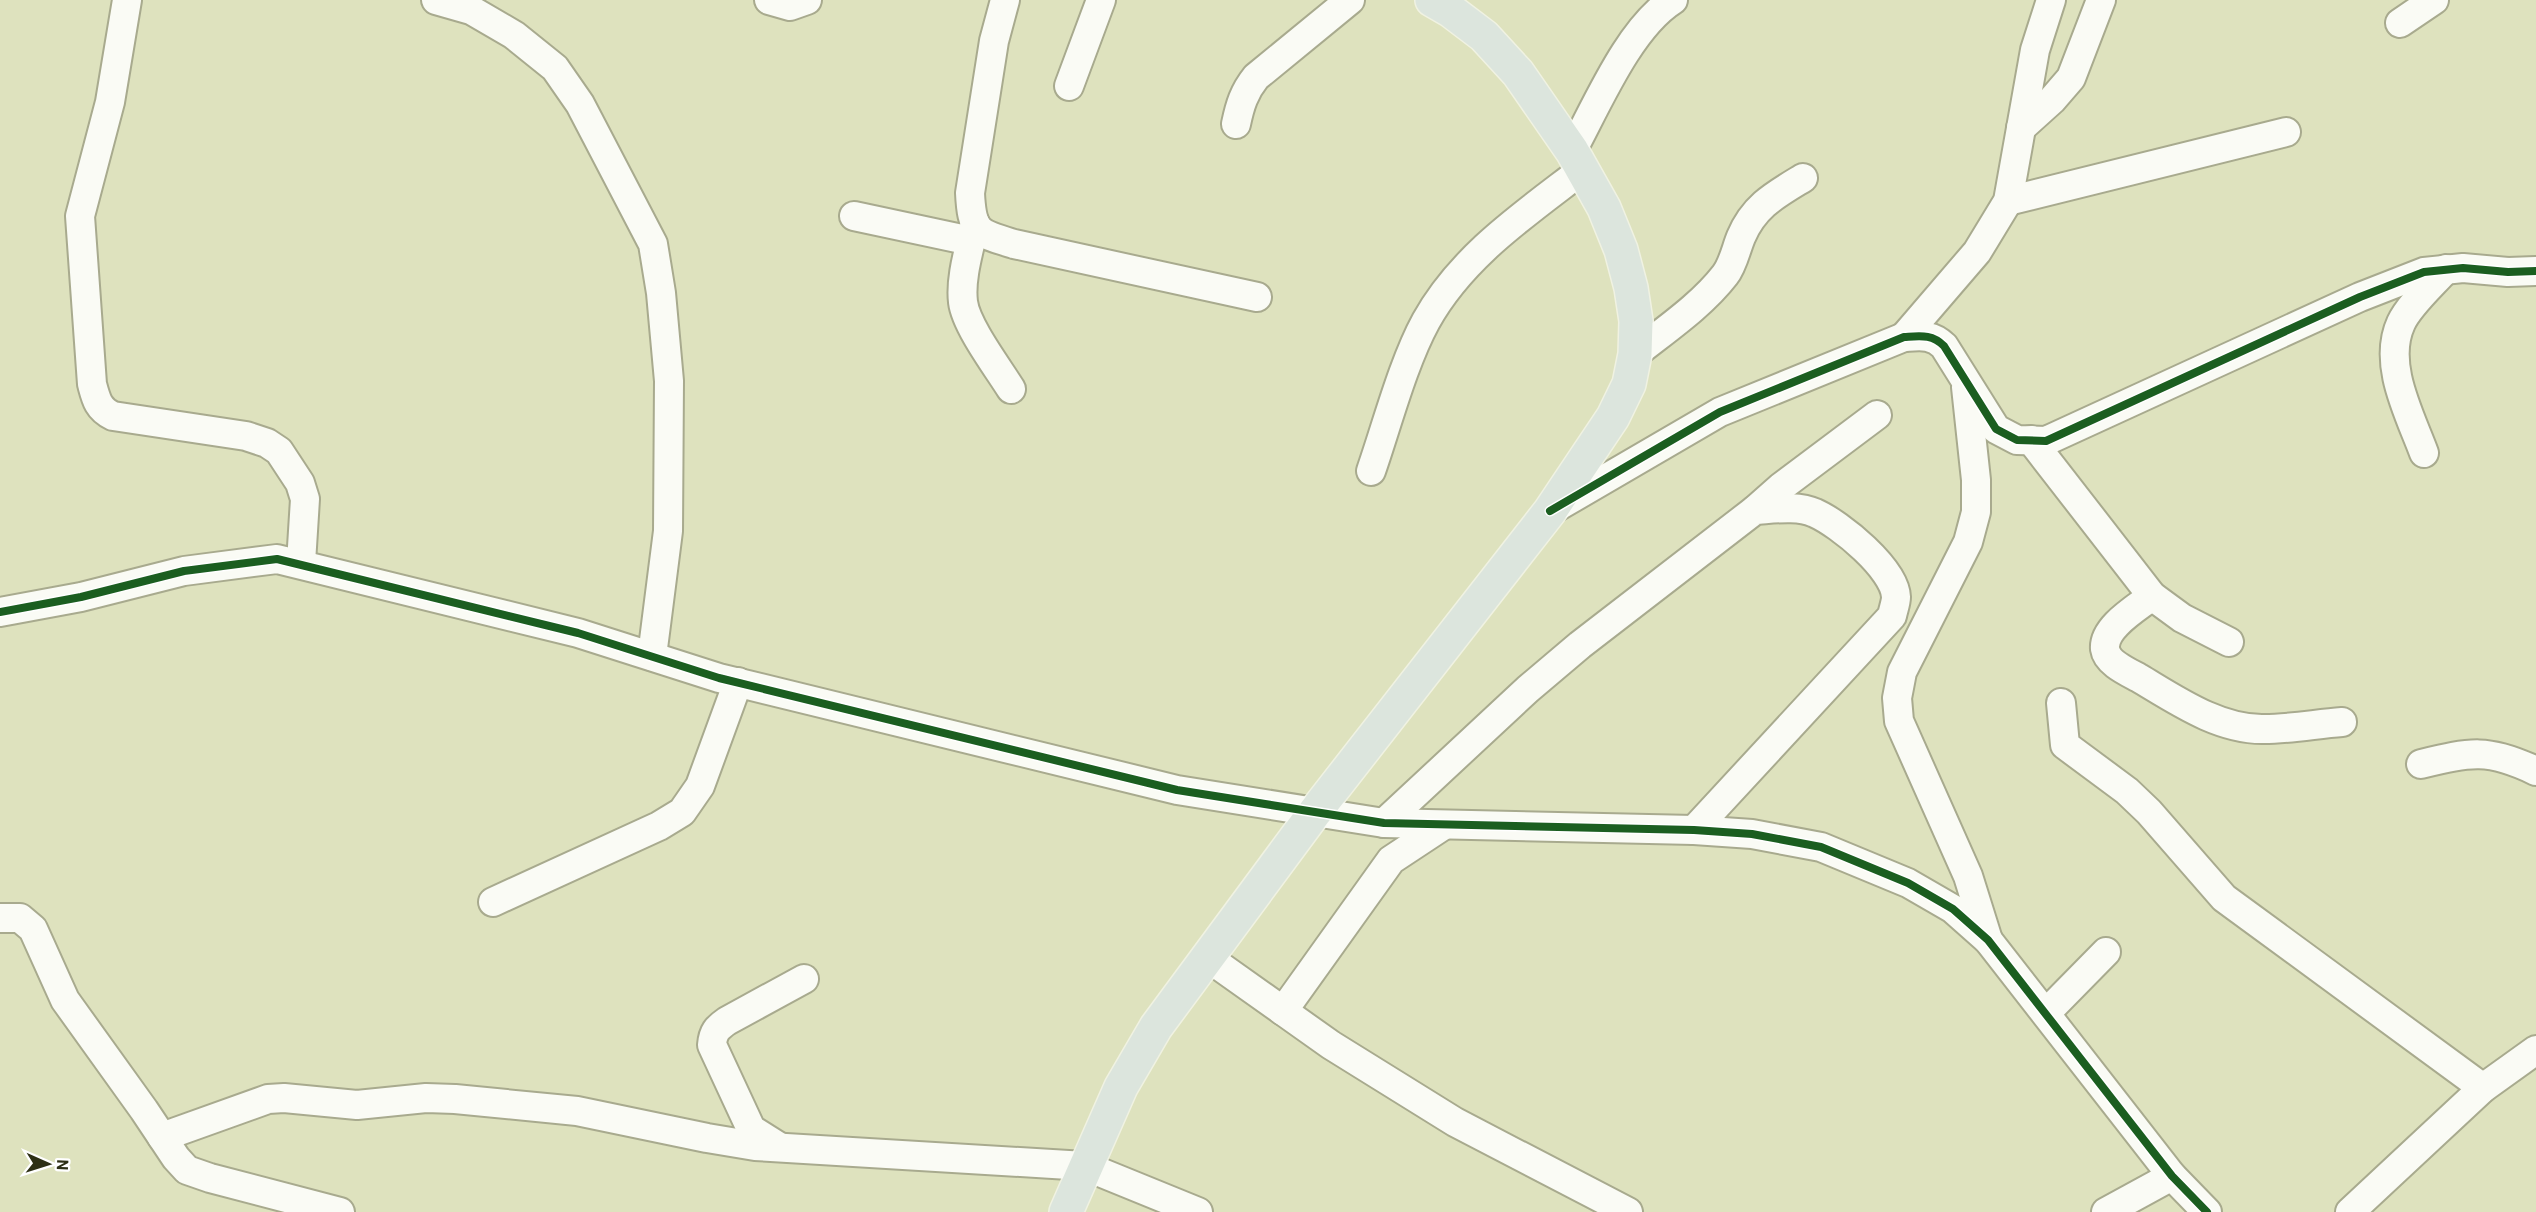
<svg xmlns="http://www.w3.org/2000/svg" width="2536" height="1212" viewBox="0 0 2536 1212" font-family="Barlow,sans-serif">
<rect width="100%" height="100%" fill="#dee2be"/>
<g fill="none" stroke-linecap="round" stroke-linejoin="round">
<defs>
<g id="minor">
<path d="M127 0 110 102 80 216 92 384C96 399 98 409 113 416L246 436 267 443 279 451 300 483 305 499 301 563"/>
<polyline points="436,0 471,10 514,35 555,68 580,104 653,244 661,293 669,381 668,531 652,656"/>
<polyline points="769,0 790,6 807,0"/>
<path d="M1005 0 994 41 970 193C972 233 978 233 1014 244L1257 297"/>
<polyline points="2400,23 2434,0"/>
<polyline points="1069,86 1101,0"/>
<path d="M1236 124C1240 105 1244 92 1256 77L1350 0"/>
<polyline points="2021,128 2052,100 2071,78 2101,0"/>
<path d="M1572 151C1597 105 1629 28 1673 0"/>
<polyline points="2008,201 2286,132"/>
<polyline points="854,216 971,241"/>
<path d="M975 223C970 247 960 277 963 302 966 326 998 368 1011 389"/>
<polyline points="1904,337 1977,252 2008,201 2035,50 2051,0"/>
<path d="M1635 354C1665 330 1701 306 1725 275 1733 265 1736 249 1741 237 1754 206 1775 195 1803 178"/>
<polyline points="1966,387 1976,480 1976,512 1968,542 1902,672 1897,698 1899,721 1968,876 1988,940"/>
<polyline points="2031,440 2152,596 2182,618 2229,642"/>
<path d="M2424 453C2410 415 2382 364 2401 323 2409 305 2433 284 2446 269"/>
<path d="M1371 471C1387 425 1403 363 1426 321 1462 256 1525 214 1582 170"/>
<polyline points="1755,510 1781,487 1877,415"/>
<path d="M1550 511 1720 412 1904 337C1921 336 1932 334 1944 346L1996 429 2017 440 2046 441 2360 297 2424 272 2463 268 2508 272 2536 271"/>
<path d="M2152 596C2137 608 2103 627 2105 649 2107 663 2128 672 2139 678 2176 700 2219 730 2264 729 2290 729 2316 724 2342 722"/>
<polyline points="0,612 81,597 184,571 277,559 578,633 719,678 1177,790 1384,823 1694,830 1752,834 1821,847 1908,883 1953,909 1988,940 2172,1176 2207,1212"/>
<polyline points="2061,703 2065,745 2127,791 2149,812 2224,898 2483,1088"/>
<path d="M2421 764C2471 752 2488 748 2536 771"/>
<path d="M1384 823 1528 689 1580 645 1755 510C1773 509 1798 505 1815 513 1840 524 1895 569 1896 597 1896 603 1893 610 1892 616L1694 830"/>
<polyline points="493,902 659,826 682,812 700,786 738,682"/>
<polyline points="0,918 20,918 33,929 65,1000 144,1110 176,1158 187,1170 210,1178 340,1212"/>
<polyline points="1207,957 1331,1045 1455,1122 1628,1212"/>
<polyline points="1283,1011 1391,860 1444,825"/>
<polyline points="2046,1013 2106,952"/>
<polyline points="162,1137 268,1099 284,1098 357,1105 426,1098 455,1099 577,1111 707,1138 755,1146 1085,1166 1198,1212"/>
<path d="M778 1146 751 1129 712 1045C713 1032 717 1028 727 1021L804 979"/>
<polyline points="2106,1212 2172,1176"/>
<polyline points="2350,1212 2483,1088 2536,1050"/>
</g>
<polyline id="major" points="1066,1212 1121,1087 1156,1027 1315,812 1550,511 1613,417 1629,384 1635,354 1636,321 1631,288 1621,250 1604,208 1572,151 1518,73 1484,36 1451,11 1432,0"/>
</defs>
<use href="#minor" stroke="#a8aa8e" stroke-width="32"/>
<use href="#major" stroke="#f0f2e2" stroke-width="36"/>
<use href="#minor" stroke="#fafbf5" stroke-width="28"/>
<use href="#major" stroke="#dce5dd" stroke-width="33"/>
<defs>
<g id="cycleway">
<path d="M1550 511 1720 412 1904 337C1921 336 1932 334 1944 346L1996 429 2017 440 2046 441 2360 297 2424 272 2463 268 2508 272 2536 271"/>
<polyline points="0,612 81,597 184,571 277,559 578,633 719,678 1177,790 1384,823 1694,830 1752,834 1821,847 1908,883 1953,909 1988,940 2172,1176 2207,1212"/>
</g>
</defs>
<use href="#cycleway" stroke="#fff" stroke-width="11"/>
<use href="#cycleway" stroke="#1b5e20" stroke-width="8"/>
</g>
<g transform="translate(48 1164) rotate(93)" stroke="#ffffff" stroke-width="4.5" paint-order="stroke">
<path d="M0-4.5L10 22L0 15L-10 22Z" fill="#2d2f15"/>
<text y="-9" font-size="16" font-weight="bold" text-anchor="middle" fill="#2d2f15">N</text>
</g>
</svg>
